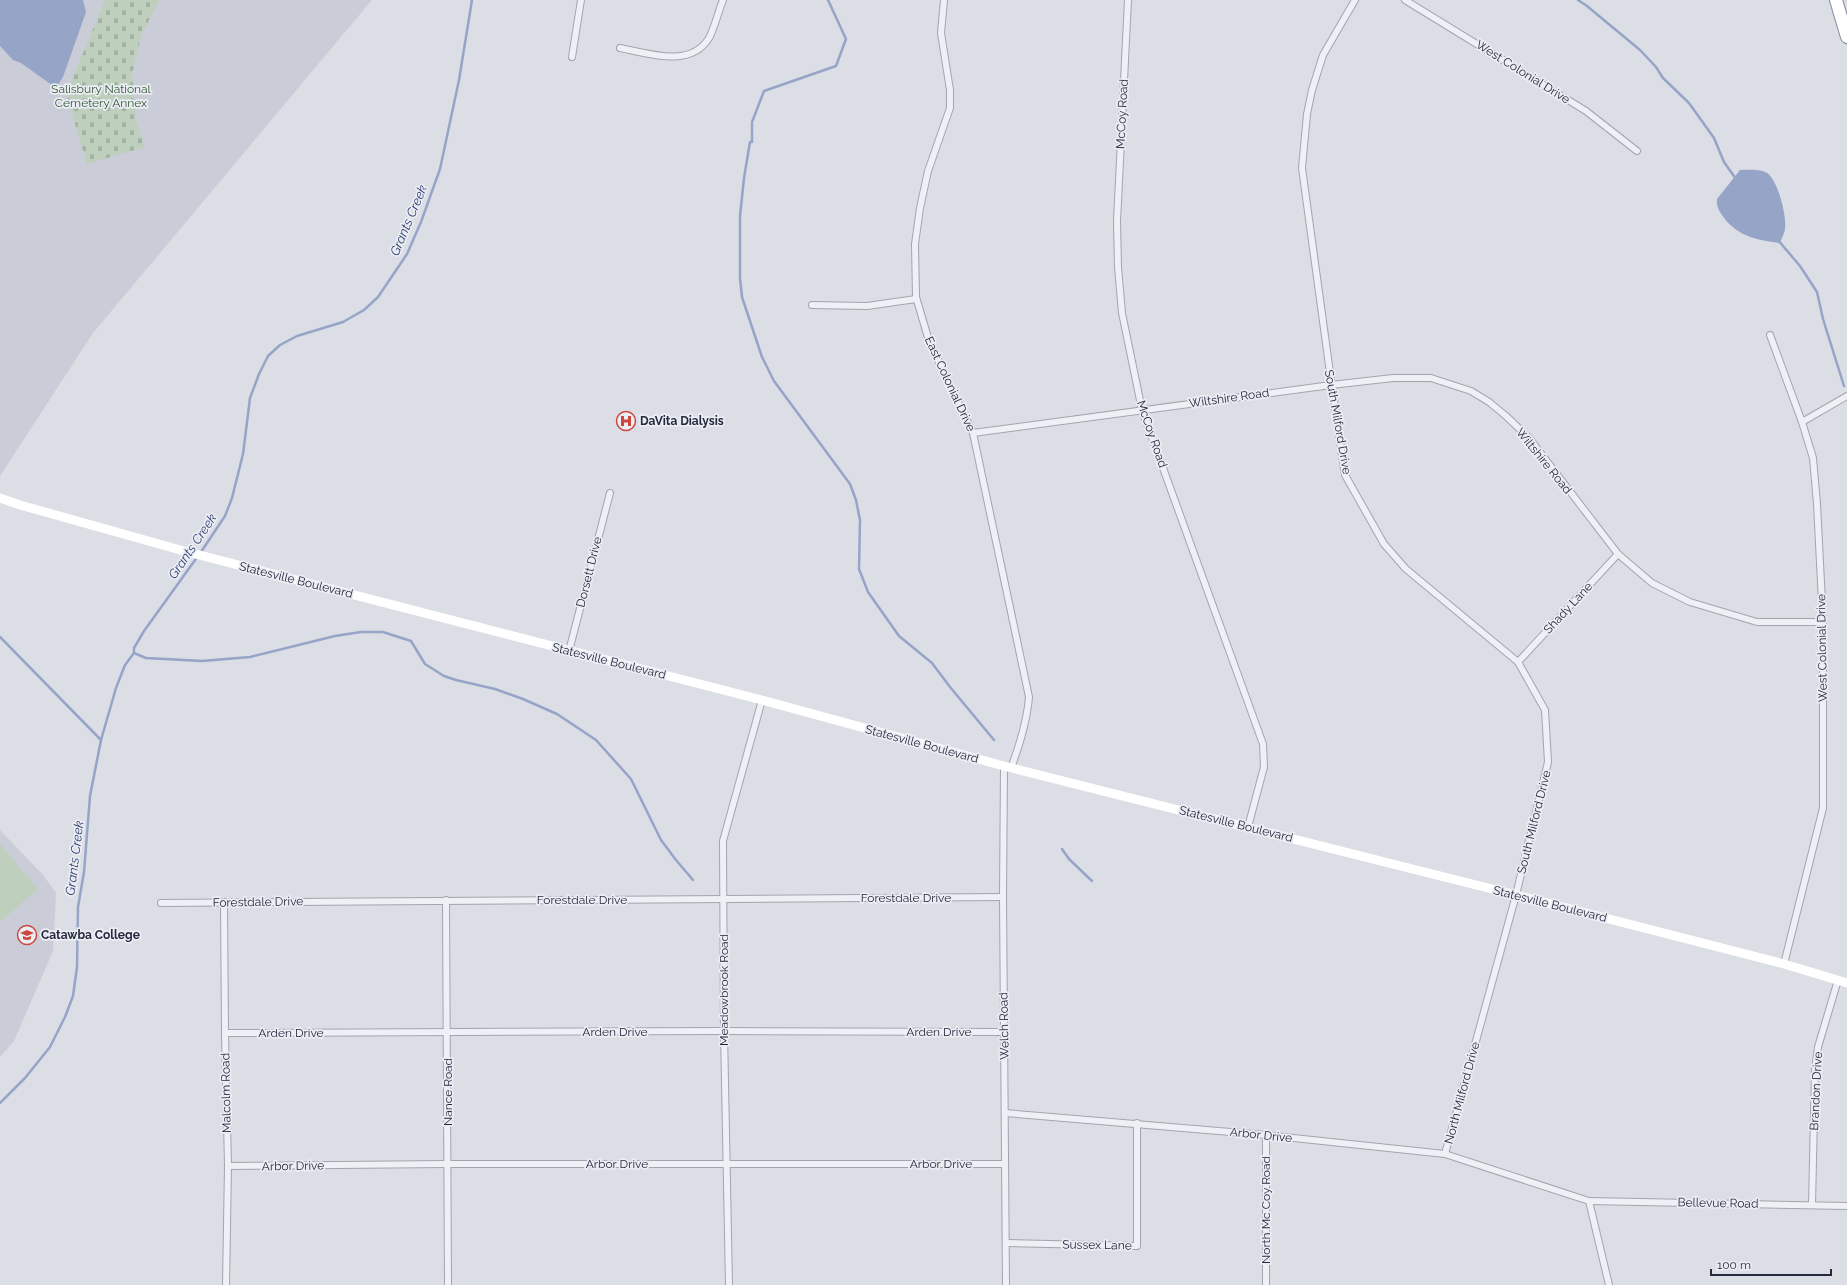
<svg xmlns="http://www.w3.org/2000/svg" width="1847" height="1285" viewBox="0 0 1847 1285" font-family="Raleway,sans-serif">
<defs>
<pattern id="cemetery-stones" width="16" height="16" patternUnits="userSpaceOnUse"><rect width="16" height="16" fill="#bed0bd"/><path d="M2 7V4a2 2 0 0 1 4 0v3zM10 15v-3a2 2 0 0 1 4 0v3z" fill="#a3b3a3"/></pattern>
</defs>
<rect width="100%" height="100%" fill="#dcdee6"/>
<g fill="#cacdd8">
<polygon points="0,0 372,0 93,333 0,476"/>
<polygon points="0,830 43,875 56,893 53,951 14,1041 0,1057"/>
</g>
<polygon fill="url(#cemetery-stones)" points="105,0 159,0 141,36 132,74 136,120 145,147 87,164 66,94"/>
<polygon fill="#bed0bd" points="0,844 38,889 0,922"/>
<g fill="#96a4c7">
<polygon points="0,0 83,0 86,12 63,77 56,88 21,63 13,60 0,46"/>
<path d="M1740 170C1748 170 1758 169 1765 172 1777 175 1787 217 1785 228 1785 233 1781 239 1780 243 1757 240 1739 237 1724 218 1720 212 1716 207 1717 199Z"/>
</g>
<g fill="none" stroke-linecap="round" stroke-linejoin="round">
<g stroke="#96a4c7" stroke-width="2.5">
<polyline points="828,0 846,39 836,66 764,91 752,122 752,142 750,142 744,178 740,216 740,278 742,297 762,357 774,381 850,484 856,500 860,520 859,569 868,592 899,636 932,663 950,687 994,740"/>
<polyline points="1578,0 1587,6 1640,50 1656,67 1663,78 1689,103 1714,138 1724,162 1736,179"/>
<polyline points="1778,240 1800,266 1817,292 1823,319 1844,386"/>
<polyline points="201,552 225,516 232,498 243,454 250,398 259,374 268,356 280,345 297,336 343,322 364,310 378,297 407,254 421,222 440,169 459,80 472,0"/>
<polyline points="0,637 101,740"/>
<polyline points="134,653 146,658 202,661 250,657 335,636 361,632 383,632 411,641 425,664 444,676 456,680 495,689 523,699 557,714 596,740 631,779 661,840 676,860 693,880"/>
<polyline points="1062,849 1069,859 1092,881"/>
<polyline points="0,1103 25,1078 50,1047 65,1017 73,996 77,967 78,907 84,872 90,796 101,740 116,688 125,665 134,653 134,648 144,631 198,556"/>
</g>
<defs>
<g id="street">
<path d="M944 0 941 33 950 90V108L928 171 920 208 915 244 916 297 929 341 973 433 1029 697C1027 722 1020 744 1011 768"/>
<polyline points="1128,0 1117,221 1118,267 1122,313 1142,410 1263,744 1264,767 1248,827"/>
<polyline points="1355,0 1323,55 1312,90 1307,114 1302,168 1331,380 1345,475 1384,544 1406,569 1518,662 1545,710 1548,762 1516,895 1445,1154"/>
<polyline points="1405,0 1586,111 1637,151"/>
<path d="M620 48C648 53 690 69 709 38 715 27 718 12 723 0"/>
<polyline points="572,57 581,0"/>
<polyline points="812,305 867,306 916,299"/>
<polyline points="1770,335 1802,422 1813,458 1817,504 1823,622 1823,808 1784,964"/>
<polyline points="1802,422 1847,396"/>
<polyline points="973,433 1331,385 1393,378 1431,378 1471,391 1489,402 1506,416 1529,438 1618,554 1652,583 1690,602 1757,622 1823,622"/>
<polyline points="569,651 610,493"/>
<polyline points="1518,662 1618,554"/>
<polyline points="1004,766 1003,897 1006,1285"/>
<polyline points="446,900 448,1285"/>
<polyline points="224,902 225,1033 228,1166 226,1285"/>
<polyline points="161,903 1003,897"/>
<polyline points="225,1033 724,1031 1005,1032"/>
<polyline points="1005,1113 1266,1135 1445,1154 1589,1201 1609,1285"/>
<polyline points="228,1166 448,1164 1005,1164"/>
<polyline points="1589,1201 1847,1206"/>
<polyline points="1812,1205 1815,1070 1818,1047 1838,980"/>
<polyline points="1006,1243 1137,1246 1137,1123"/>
<polyline points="729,1285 724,1031 723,841 762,700"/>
<polyline points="1266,1285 1266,1135"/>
</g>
<polyline id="highway" points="1836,0 1847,37"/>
</defs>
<use href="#street" stroke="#a2a4b0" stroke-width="8"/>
<use href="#highway" stroke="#84889d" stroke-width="14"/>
<use href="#street" stroke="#eff0f5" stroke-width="6"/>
<polyline stroke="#fff" stroke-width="9" points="0,498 20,505 184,551 762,700 1004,766 1516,895 1784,964 1847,983"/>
<use href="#highway" stroke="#fff" stroke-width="12"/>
</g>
<defs>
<symbol id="hospital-ring" viewBox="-11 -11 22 22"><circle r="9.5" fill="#ebedf4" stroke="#ce473f" stroke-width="1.5"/><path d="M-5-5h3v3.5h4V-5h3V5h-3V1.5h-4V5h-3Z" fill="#ce473f"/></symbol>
<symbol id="university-ring" viewBox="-11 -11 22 22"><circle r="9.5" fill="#ebedf4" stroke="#ce473f" stroke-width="1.5"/><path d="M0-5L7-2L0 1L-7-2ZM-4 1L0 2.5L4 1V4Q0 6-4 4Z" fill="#ce473f"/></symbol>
</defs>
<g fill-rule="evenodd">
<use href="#hospital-ring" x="615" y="410" width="22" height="22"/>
<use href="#university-ring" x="16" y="924" width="22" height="22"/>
</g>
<g text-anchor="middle" stroke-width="3.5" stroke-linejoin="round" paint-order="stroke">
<g font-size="12" fill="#26293d" stroke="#ebedf4">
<text transform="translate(1523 72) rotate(32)" y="4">West Colonial Drive</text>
<text transform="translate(1122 114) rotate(-87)" y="4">McCoy Road</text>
<text transform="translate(950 384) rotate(65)" y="4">East Colonial Drive</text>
<text transform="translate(1229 398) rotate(-8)" y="4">Wiltshire Road</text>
<text transform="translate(1338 422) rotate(80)" y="4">South Milford Drive</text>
<text transform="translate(1152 434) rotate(71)" y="4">McCoy Road</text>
<text transform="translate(1544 461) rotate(51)" y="4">Wiltshire Road</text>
<text transform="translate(589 572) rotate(-76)" y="4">Dorsett Drive</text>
<text transform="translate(296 580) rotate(14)" y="4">Statesville Boulevard</text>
<text transform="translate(1568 608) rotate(-47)" y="4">Shady Lane</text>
<text transform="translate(1822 648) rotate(-91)" y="4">West Colonial Drive</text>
<text transform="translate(609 661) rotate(14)" y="4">Statesville Boulevard</text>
<text transform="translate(922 744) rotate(15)" y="4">Statesville Boulevard</text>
<text transform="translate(1534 822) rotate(-76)" y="4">South Milford Drive</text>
<text transform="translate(1236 824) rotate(14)" y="4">Statesville Boulevard</text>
<text x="906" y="902">Forestdale Drive</text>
<text x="582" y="904">Forestdale Drive</text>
<text transform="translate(258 902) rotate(-1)" y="4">Forestdale Drive</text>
<text transform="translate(1550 904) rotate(14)" y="4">Statesville Boulevard</text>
<text transform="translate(724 990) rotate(-90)" y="4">Meadowbrook Road</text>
<text transform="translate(1004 1026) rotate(-91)" y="4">Welch Road</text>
<text x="615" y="1036">Arden Drive</text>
<text x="939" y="1036">Arden Drive</text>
<text x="291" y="1037">Arden Drive</text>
<text transform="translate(1816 1091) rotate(-87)" y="4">Brandon Drive</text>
<text transform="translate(448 1092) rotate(-90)" y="4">Nance Road</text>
<text transform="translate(226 1093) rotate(-91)" y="4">Malcolm Road</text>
<text transform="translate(1462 1093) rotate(-75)" y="4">North Milford Drive</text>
<text transform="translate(1261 1135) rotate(6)" y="4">Arbor Drive</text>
<text x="617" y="1168">Arbor Drive</text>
<text x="941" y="1168">Arbor Drive</text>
<text transform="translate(293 1166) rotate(-1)" y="4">Arbor Drive</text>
<text transform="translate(1718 1203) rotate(1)" y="4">Bellevue Road</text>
<text transform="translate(1266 1210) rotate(-90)" y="4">North Mc Coy Road</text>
<text transform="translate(1097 1245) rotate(1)" y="4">Sussex Lane</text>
</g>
<g font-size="12" fill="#335834" stroke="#ebedf4">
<text x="101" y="93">Salisbury National<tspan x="101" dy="14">Cemetery Annex</tspan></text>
</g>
<g font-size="12" font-weight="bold" fill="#26293d" stroke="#ebedf4" text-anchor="start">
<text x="640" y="425">DaVita Dialysis</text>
<text x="41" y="939">Catawba College</text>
</g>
<g font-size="13" font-style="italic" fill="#303f70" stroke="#ebedf4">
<text transform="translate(408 220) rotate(-67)" y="5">Grants Creek</text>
<text transform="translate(192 546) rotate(-56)" y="5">Grants Creek</text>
<text transform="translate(74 858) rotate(-83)" y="5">Grants Creek</text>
</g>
</g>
<path d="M1711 1269v6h120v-6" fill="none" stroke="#26293d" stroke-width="2"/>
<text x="1717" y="1269" font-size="12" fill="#26293d" stroke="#ebedf4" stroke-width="3" paint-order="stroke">100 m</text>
</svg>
